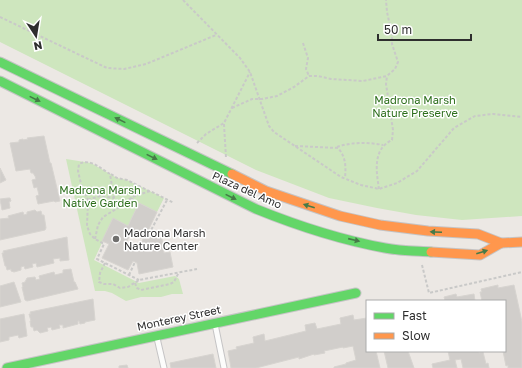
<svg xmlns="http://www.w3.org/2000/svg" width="522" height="368" viewBox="0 0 522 368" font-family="'Golos Text',sans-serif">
<rect width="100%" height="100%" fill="#ece8e4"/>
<g fill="#cee6be">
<polygon points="0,0 522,0 522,216 462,220 416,215 377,208 329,198 256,170 0,42"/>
<polygon points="66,159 91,163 117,178 127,180 164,198 157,212 139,203 128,226 113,219 94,260 139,283 175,276 179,279 183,294 172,294 161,297 141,297 126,301 112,293 105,291 95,291"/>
</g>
<g fill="#d1cecb" stroke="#d7d4d0" fill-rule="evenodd">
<polygon points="44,136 50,163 51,163 60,201 55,202 54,201 38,204 36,196 39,195 37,187 34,188 32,180 36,179 35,176 33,173 31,173 30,169 16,171 10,143 19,142 19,140 23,139 23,140 28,139 27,138"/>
<polygon points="0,168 6,180 0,183"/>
<polygon points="8,198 10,198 11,201 9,202 10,208 2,210 0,199"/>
<path d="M139 203 157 212 146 235 161 232 164 253 170 252 173 267 139 274 137 263 133 261 128 270 102 258 109 244 102 241 113 218 128 226ZM131 233 143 239 137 252 125 245Z"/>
<polygon points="35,210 37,212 41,211 42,215 44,215 46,228 45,230 0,240 0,219 9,218 8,216 23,212 24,215 27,214 27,212"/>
<polygon points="67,237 69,260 60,261 60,258 53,259 54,263 37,267 36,263 32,264 33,267 25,269 24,266 21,267 21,270 14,272 11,271 11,269 7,270 6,266 5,266 2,253 4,253 3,251"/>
<polygon points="71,269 74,282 75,282 78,289 27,301 25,300 22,287 23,287 22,283 25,282 27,278 35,277 36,280 40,279 39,276 54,272 55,275 63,273 63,270"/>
<polygon points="14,282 21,302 0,307 0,286"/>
<polygon points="498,285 498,288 514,285 522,322 522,368 508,368 508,365 506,366 503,351 505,351 505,301 482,301 480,292 482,292 481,289"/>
<polygon points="456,294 457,297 474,294 475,301 442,301 445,300 444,297"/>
<polygon points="93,299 95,320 85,322 85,323 80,324 79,321 78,321 78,324 63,328 63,325 59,325 60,328 52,330 51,327 47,328 48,331 40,333 37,330 34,331 33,327 31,327 30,321 31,321 29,314 31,314 30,312"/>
<polygon points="24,314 27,336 19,338 18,335 9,337 9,340 0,342 0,319"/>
<polygon points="353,315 354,320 367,318 367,351 376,351 380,368 334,368 334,367 346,364 346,363 356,360 353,346 343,348 343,347 324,351 325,353 314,355 314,354 299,359 299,357 256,368 231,368 228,351 237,349 236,347 254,343 253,337 264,334 265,341 306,331 305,325 315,323 317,329 341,324 340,318"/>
<polygon points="384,351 408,351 414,368 388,368"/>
<polygon points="448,351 479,351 479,353 483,352 486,364 488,363 489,368 463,368 461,359 455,360 457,368 433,368 432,364 450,360"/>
<polygon points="213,354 216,368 171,368 170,363"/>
<polygon points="127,365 128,368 119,368 119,366"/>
</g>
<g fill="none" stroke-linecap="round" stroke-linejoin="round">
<defs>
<g id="lane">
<polyline points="215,324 224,368"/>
<polyline points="157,338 164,368"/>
</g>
<g id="fast">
<polyline points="0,62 232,174"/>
<path d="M0 81 256 209C298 226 341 240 385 248 400 251 416 251 431 252"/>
<polyline points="7,368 356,293"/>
</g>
<g id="slow">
<polyline points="232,174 266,191 340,216 380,225 428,231 478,234 501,243 522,242"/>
<polyline points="431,252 480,255 501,243"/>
</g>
</defs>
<use href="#lane" stroke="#c5c4c5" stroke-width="7"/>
<use href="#fast" stroke="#c5c4c5" stroke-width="11"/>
<use href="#slow" stroke="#c5c4c5" stroke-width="11"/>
<g stroke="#c9c9c8" stroke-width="2" stroke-dasharray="3 2" stroke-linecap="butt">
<polyline points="183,0 240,58 250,72 269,126 274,132 341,177 361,185 379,189 397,183 417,171 454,128 475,116 493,114 522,117"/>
<polyline points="0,17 107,68 124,69 146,64 216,35"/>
<polyline points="303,43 308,58 306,69 309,76"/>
<polyline points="232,108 252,99 262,99 277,96 294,87 309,76 318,76 331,79 363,81 387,76 395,69 398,62 392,44 392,35 387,12 386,0"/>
<polyline points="224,124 226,158"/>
<polyline points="197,143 206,134 224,123 250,72"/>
<path d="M295 146 338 148C346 157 346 167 345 178"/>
<path d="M337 147C351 142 368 142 383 145"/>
<polyline points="111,174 117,178 127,180 149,191"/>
<path d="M379 189C377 176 374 159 382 148 384 145 388 142 392 140L393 130 386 84 387 76"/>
<polyline points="131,198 138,204"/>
<polyline points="88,200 100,196 114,198"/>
<path d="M121 206 114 198 110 174C101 169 91 158 79 164L78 171 82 188 88 200 87 226 90 234 95 239 104 244 97 259 139 280"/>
<polyline points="149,233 159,231"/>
<polyline points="149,234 167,200"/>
<polyline points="95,239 98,225 103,217 121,206 132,197 150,191 174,203"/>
<polyline points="105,263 100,273 99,282 104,284 113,284 120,288 128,287 139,280 197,269"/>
<polyline points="422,265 429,293 522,272"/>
<polyline points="129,275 135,262"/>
<polyline points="135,283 137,288 141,290 170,284 174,282 179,272"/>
</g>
<use href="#lane" stroke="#fcfcfb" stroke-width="5"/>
<use href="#fast" stroke="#63d668" stroke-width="9"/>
<use href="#slow" stroke="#ff974d" stroke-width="9"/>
</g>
<defs><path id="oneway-solid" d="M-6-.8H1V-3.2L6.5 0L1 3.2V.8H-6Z"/></defs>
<g fill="#467a48">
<use href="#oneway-solid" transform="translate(35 99) rotate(26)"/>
<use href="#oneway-solid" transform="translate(120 120) rotate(-154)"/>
<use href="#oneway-solid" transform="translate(152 157) rotate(26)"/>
<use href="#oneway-solid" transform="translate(231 197) rotate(26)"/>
<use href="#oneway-solid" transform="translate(309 206) rotate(-163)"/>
<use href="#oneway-solid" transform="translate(436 232) rotate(-177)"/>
<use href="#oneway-solid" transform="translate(354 240) rotate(13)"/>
<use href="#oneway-solid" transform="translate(482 252) rotate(-18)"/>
</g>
<circle fill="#706f6e" stroke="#fff" stroke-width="1.5" cx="116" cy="239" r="4"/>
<g text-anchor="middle" stroke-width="3" stroke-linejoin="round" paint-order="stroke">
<g font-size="11" fill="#2c6e1b" stroke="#fff">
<text x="415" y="104">Madrona Marsh<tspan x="415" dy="13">Nature Preserve</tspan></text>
<text x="100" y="194">Madrona Marsh<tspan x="100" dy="13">Native Garden</tspan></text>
</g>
<g font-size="11" fill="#2e2e2e" stroke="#fff">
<text transform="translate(247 190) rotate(24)" y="4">Plaza del Amo</text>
<text transform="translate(179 318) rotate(-12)" y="4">Monterey Street</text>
</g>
<g font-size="11" fill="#2e2e2e" stroke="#fff" text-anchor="start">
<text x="124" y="237">Madrona Marsh<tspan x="124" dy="13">Nature Center</tspan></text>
</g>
</g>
<rect x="366" y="300" width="140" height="52" fill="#ffffff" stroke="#ababab"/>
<rect x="374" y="313" width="20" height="6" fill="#63d668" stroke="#ababab"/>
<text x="402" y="320" font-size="12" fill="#2e2e2e">Fast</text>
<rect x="374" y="333" width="20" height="6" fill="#ff974d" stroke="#ababab"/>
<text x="402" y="340" font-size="12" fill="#2e2e2e">Slow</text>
<g transform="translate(36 36) rotate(168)" stroke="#ffffff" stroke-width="3" paint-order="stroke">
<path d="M0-3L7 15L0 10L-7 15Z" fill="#2e2e2e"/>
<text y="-6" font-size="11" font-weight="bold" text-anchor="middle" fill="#2e2e2e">N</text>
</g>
<path d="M378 34v6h93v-6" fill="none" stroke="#2e2e2e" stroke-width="2"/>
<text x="384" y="34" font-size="12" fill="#2e2e2e" stroke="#ffffff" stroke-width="3" paint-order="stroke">50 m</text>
</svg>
